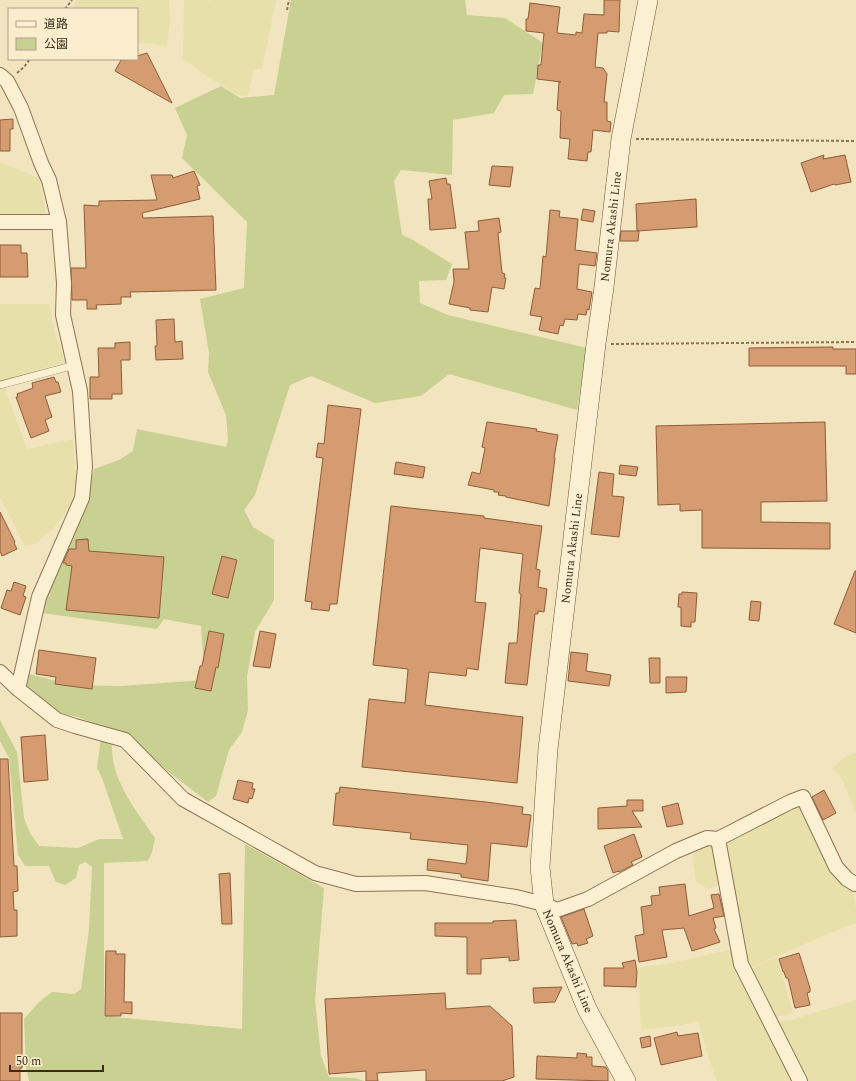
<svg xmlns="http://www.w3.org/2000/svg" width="856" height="1081" viewBox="0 0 856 1081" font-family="Spectral,'Noto Sans JP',serif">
<rect width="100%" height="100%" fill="#f2e4be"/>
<g fill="#e8e0ab">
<polygon points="77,0 169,0 170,20 167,46 146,43 137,44 137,9 73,9"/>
<polygon points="184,0 208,0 209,1 212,0 276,0 262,69 254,69 248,96 238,95 218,83 183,59"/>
<polygon points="0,162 39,178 46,215 0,215"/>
<polygon points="0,304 49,304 55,334 65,362 0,381"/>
<polygon points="5,388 27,449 73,439 76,478 71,505 55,527 35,544 25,546 0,497 0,389"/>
<polygon points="856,753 856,812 841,777 832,768 848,755"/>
<polygon points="800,803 852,888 856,908 856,923 830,933 748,969 743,947 746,946 740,925 724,839"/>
<polygon points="712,842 720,885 708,889 696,882 692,849"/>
<polygon points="732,949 796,1081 717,1081 709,1059 698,1021 682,1025 641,1030 638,968 672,963"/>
<polygon points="777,957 793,1013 772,1018 748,970"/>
<polygon points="856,1000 856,1081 805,1081 778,1026 781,1021 791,1020"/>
</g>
<g fill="#c8d191">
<polygon points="291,0 465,0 467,15 505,18 543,43 533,94 504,95 494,113 453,120 452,175 401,170 394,181 402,235 413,240 452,264 446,280 419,281 420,303 448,315 587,348 577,410 449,374 421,396 375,403 311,376 290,385 255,495 244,510 253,527 274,540 274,600 255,632 247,677 248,710 242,732 229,750 216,796 208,802 170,773 127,734 114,731 78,717 52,712 21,689 29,674 72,685 121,686 205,680 201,626 164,619 157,629 42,613 42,599 83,510 94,469 119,460 133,451 137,429 226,447 228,440 226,415 208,372 209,353 200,299 244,288 247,222 182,158 187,135 175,108 221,86 240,98 274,95"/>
<path d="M0 720 17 752 24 818 30 833 39 846 78 848 99 839H123L102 778 97 768 101 738 112 746C111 781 137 811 155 838L152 852 148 861 104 863V1016L242 1029 245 844 324 888 315 1000 321 1056 329 1077 355 1078 364 1081H29L26 1067 24 1019 39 1002 52 992 74 994 81 989 89 929 92 867 85 862 79 865 76 878 65 885 56 882 49 866H25L18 855 9 758 0 741Z"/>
</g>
<g fill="#d49c70" stroke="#8e5c38">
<polygon points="604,0 620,0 619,32 607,31 607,33 598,33 595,67 603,68 607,74 604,102 607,102 607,121 611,122 610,132 593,130 591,152 588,152 587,161 568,159 570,139 560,138 561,111 557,110 559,82 561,82 537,79 538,65 541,65 544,33 526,31 526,19 528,19 530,3 560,7 557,33 576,35 576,32 582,33 584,14 604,15"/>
<polygon points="147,53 172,103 115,71 121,60 137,59 137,56"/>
<polygon points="13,119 13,129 10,129 10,151 0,151 0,120"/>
<polygon points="824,155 823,159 845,155 851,182 835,185 834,184 811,192 801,163"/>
<polygon points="492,166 513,167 510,187 489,185"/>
<polygon points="194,171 200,185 197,186 200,199 142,213 143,218 213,216 216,290 130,292 131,297 121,297 121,304 96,305 97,309 87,309 87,300 72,300 71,268 86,268 84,205 99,206 99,201 157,200 151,175 172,175 173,178"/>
<polygon points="446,178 447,184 450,184 456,228 430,230 428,199 432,199 429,181"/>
<polygon points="696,199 697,227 637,231 636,204"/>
<polygon points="583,209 595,211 593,222 581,220"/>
<polygon points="550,210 560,211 559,217 578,219 575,250 597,253 595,266 579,264 577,289 592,292 589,310 587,309 586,315 578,314 577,320 565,319 563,326 560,325 558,334 539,330 542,317 530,315 535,288 540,289 543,256 546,257"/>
<polygon points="499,218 501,232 498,233 502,273 505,274 504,278 506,278 504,289 492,287 488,312 470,310 470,308 449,304 454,282 453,269 469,269 465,232 479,231 478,221"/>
<polygon points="621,231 639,231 638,241 620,241"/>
<polygon points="0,245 21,245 21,253 27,253 28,277 0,277"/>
<polygon points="174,319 175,342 182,341 183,359 156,360 155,346 157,346 156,320"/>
<polygon points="130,342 130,360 121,360 122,394 112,394 112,399 90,399 90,377 99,377 98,348 115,348 115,343"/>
<polygon points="833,347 833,349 856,349 856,374 846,374 846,366 749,366 749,348"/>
<polygon points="54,377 56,382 58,382 61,392 45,396 52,417 45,420 49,431 31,438 16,397 18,397 17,394 33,388 32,383"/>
<polygon points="328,405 361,409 337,604 330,604 329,611 311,609 312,602 305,601 323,458 316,457 318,443 324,444"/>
<polygon points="487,422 537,429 536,431 558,435 554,458 555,458 549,506 506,497 506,496 498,495 499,492 494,492 494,490 468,485 472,472 480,474 485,448 482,447"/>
<polygon points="825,422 827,501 761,502 761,522 830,523 830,549 702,548 702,510 680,511 680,504 658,505 656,426"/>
<polygon points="396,462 425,467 423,478 394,474"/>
<polygon points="620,465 638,467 636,476 619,474"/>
<polygon points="599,472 614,474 612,496 624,497 619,537 591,534"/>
<polygon points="391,506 484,516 484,518 542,526 536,569 540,570 538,587 547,589 544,612 538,611 538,614 535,614 527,685 505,683 509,643 517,643 521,594 519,593 523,554 480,548 475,602 486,603 478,670 467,668 466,676 429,672 425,705 523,717 517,783 362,767 369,699 405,703 408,669 373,665"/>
<polygon points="0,512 15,542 14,543 17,549 2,556 0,551"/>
<polygon points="88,539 89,551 164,557 159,618 66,610 72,566 66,565 66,563 63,563 69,549 76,549 76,540"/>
<polygon points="222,556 237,560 228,598 212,594"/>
<polygon points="855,571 856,571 856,633 834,624"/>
<polygon points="14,582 26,586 23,596 26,597 20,615 1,608 7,590 11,591"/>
<polygon points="682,592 697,593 695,622 691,622 691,627 681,626 681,607 678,607 679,594 682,594"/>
<polygon points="751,601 761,602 759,621 749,620"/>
<polygon points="209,631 224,634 218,668 216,667 211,691 195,688 200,666 202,666"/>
<polygon points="260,631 276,634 270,668 253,666"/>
<polygon points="39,650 96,658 92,689 55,684 56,677 36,674"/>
<polygon points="571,652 588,654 586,671 611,675 609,686 568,681"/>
<polygon points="649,658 660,658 660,683 650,683"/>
<polygon points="666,677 687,677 686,692 666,693"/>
<polygon points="45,735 48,780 24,782 21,737"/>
<polygon points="0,759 8,759 14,866 17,866 18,891 13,892 14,910 17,910 17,936 0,937"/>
<polygon points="238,780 253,783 252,789 255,789 252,799 249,798 248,803 233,799"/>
<polygon points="340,787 486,802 523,807 522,814 531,815 527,847 491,843 488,881 461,877 461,874 427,870 428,859 466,864 468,845 410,839 411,833 333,825 336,793 339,793"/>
<polygon points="824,790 836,813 823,820 812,797"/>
<polygon points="627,800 643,800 643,811 632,811 642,827 598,829 598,808 627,806"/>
<polygon points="678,803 683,824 667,827 662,807"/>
<polygon points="634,834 642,857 631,862 633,865 619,872 619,871 613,873 604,846"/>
<polygon points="230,873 232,924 222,924 219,874"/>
<polygon points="685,884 689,916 714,908 711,895 719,894 724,916 713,918 716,928 714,929 720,942 692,951 684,928 662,930 667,957 639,962 635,936 644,934 641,907 652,905 651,896 660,895 659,887"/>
<polygon points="584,909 593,936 586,939 588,943 578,946 577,943 572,944 561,917"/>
<polygon points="516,920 519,960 509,961 509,957 481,959 481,974 467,974 467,937 435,936 435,923 493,923 493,921"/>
<polygon points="106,951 116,951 116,954 125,954 124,1002 132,1002 132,1014 121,1013 121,1016 105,1016"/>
<polygon points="799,953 810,988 810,992 807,993 810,1005 795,1008 788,978 786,978 784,972 783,972 779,959"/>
<polygon points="635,960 637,972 636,987 604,986 604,968 624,968 622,963"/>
<polygon points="562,987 555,1002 534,1003 533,988"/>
<polygon points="445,993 446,1009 490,1006 512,1026 514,1077 502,1081 426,1081 426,1070 377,1073 378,1081 366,1081 366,1071 329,1074 325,999"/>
<polygon points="0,1013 22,1013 22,1068 20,1068 20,1081 0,1081"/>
<polygon points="677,1032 678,1036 698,1033 702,1056 661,1065 654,1038"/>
<polygon points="650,1036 651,1046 642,1048 640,1038"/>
<polygon points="577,1053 587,1054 586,1057 592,1057 592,1066 606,1067 608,1071 608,1081 536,1079 537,1056 577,1058"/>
</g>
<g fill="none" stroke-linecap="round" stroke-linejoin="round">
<defs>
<polyline id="lane" points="0,385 75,365"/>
<g id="street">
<polyline points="0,75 7,81 21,108 41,163 49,180 59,222 64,283 63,315 80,391 85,467 82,498 39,597 18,689"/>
<polyline points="0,222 59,222"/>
<polyline points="0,672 18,689 57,720 75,726 125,740 183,799 315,873 356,884 425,883 516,897 544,904 557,910 588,899 676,851 707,838 718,839 790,802 803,797 836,867 847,879 855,884"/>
<polyline points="718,839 741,964 800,1081"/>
</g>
<g id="secondary">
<path id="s1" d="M626 1081 587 1009 544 904 540 867 548 749 596 344 604 287 621 139 648 0"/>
</g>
</defs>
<use href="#lane" stroke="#8c7355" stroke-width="8"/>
<use href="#street" stroke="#8c7355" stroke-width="16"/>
<use href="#secondary" stroke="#6e5438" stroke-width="20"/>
<g stroke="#8c7355" stroke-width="2" stroke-dasharray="3 2" stroke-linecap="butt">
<polyline points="65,9 72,0"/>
<polyline points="287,10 289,0"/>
<polyline points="17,73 24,67 30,59"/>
<polyline points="636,139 856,141"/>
<polyline points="611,344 856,342"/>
</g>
<use href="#lane" stroke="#fcf0d2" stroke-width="7"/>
<use href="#street" stroke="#fcf0d2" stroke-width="14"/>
<use href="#secondary" stroke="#fcf0d2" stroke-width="19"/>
</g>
<g text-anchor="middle" stroke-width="4" stroke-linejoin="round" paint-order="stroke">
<g font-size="12" fill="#3a2b1b" stroke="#f9edce">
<text dy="4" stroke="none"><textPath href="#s1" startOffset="877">Nomura Akashi Line</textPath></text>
<text dy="4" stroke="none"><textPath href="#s1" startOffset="553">Nomura Akashi Line</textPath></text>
<text transform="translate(568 961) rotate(67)" y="4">Nomura Akashi Line</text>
</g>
</g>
<rect x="8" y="8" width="130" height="52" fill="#f9edce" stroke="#ad9f86"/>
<rect x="16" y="21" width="20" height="6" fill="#fcf0d2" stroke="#ad9f86"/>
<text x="44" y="28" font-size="12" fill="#3a2b1b">道路</text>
<rect x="16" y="38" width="20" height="12" fill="#c8d191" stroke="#ad9f86"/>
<text x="44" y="48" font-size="12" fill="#3a2b1b">公園</text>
<path d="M10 1065v6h93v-6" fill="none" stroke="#3a2b1b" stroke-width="2"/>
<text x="16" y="1065" font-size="12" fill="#3a2b1b" stroke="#f9edce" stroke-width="3" paint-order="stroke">50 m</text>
</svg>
